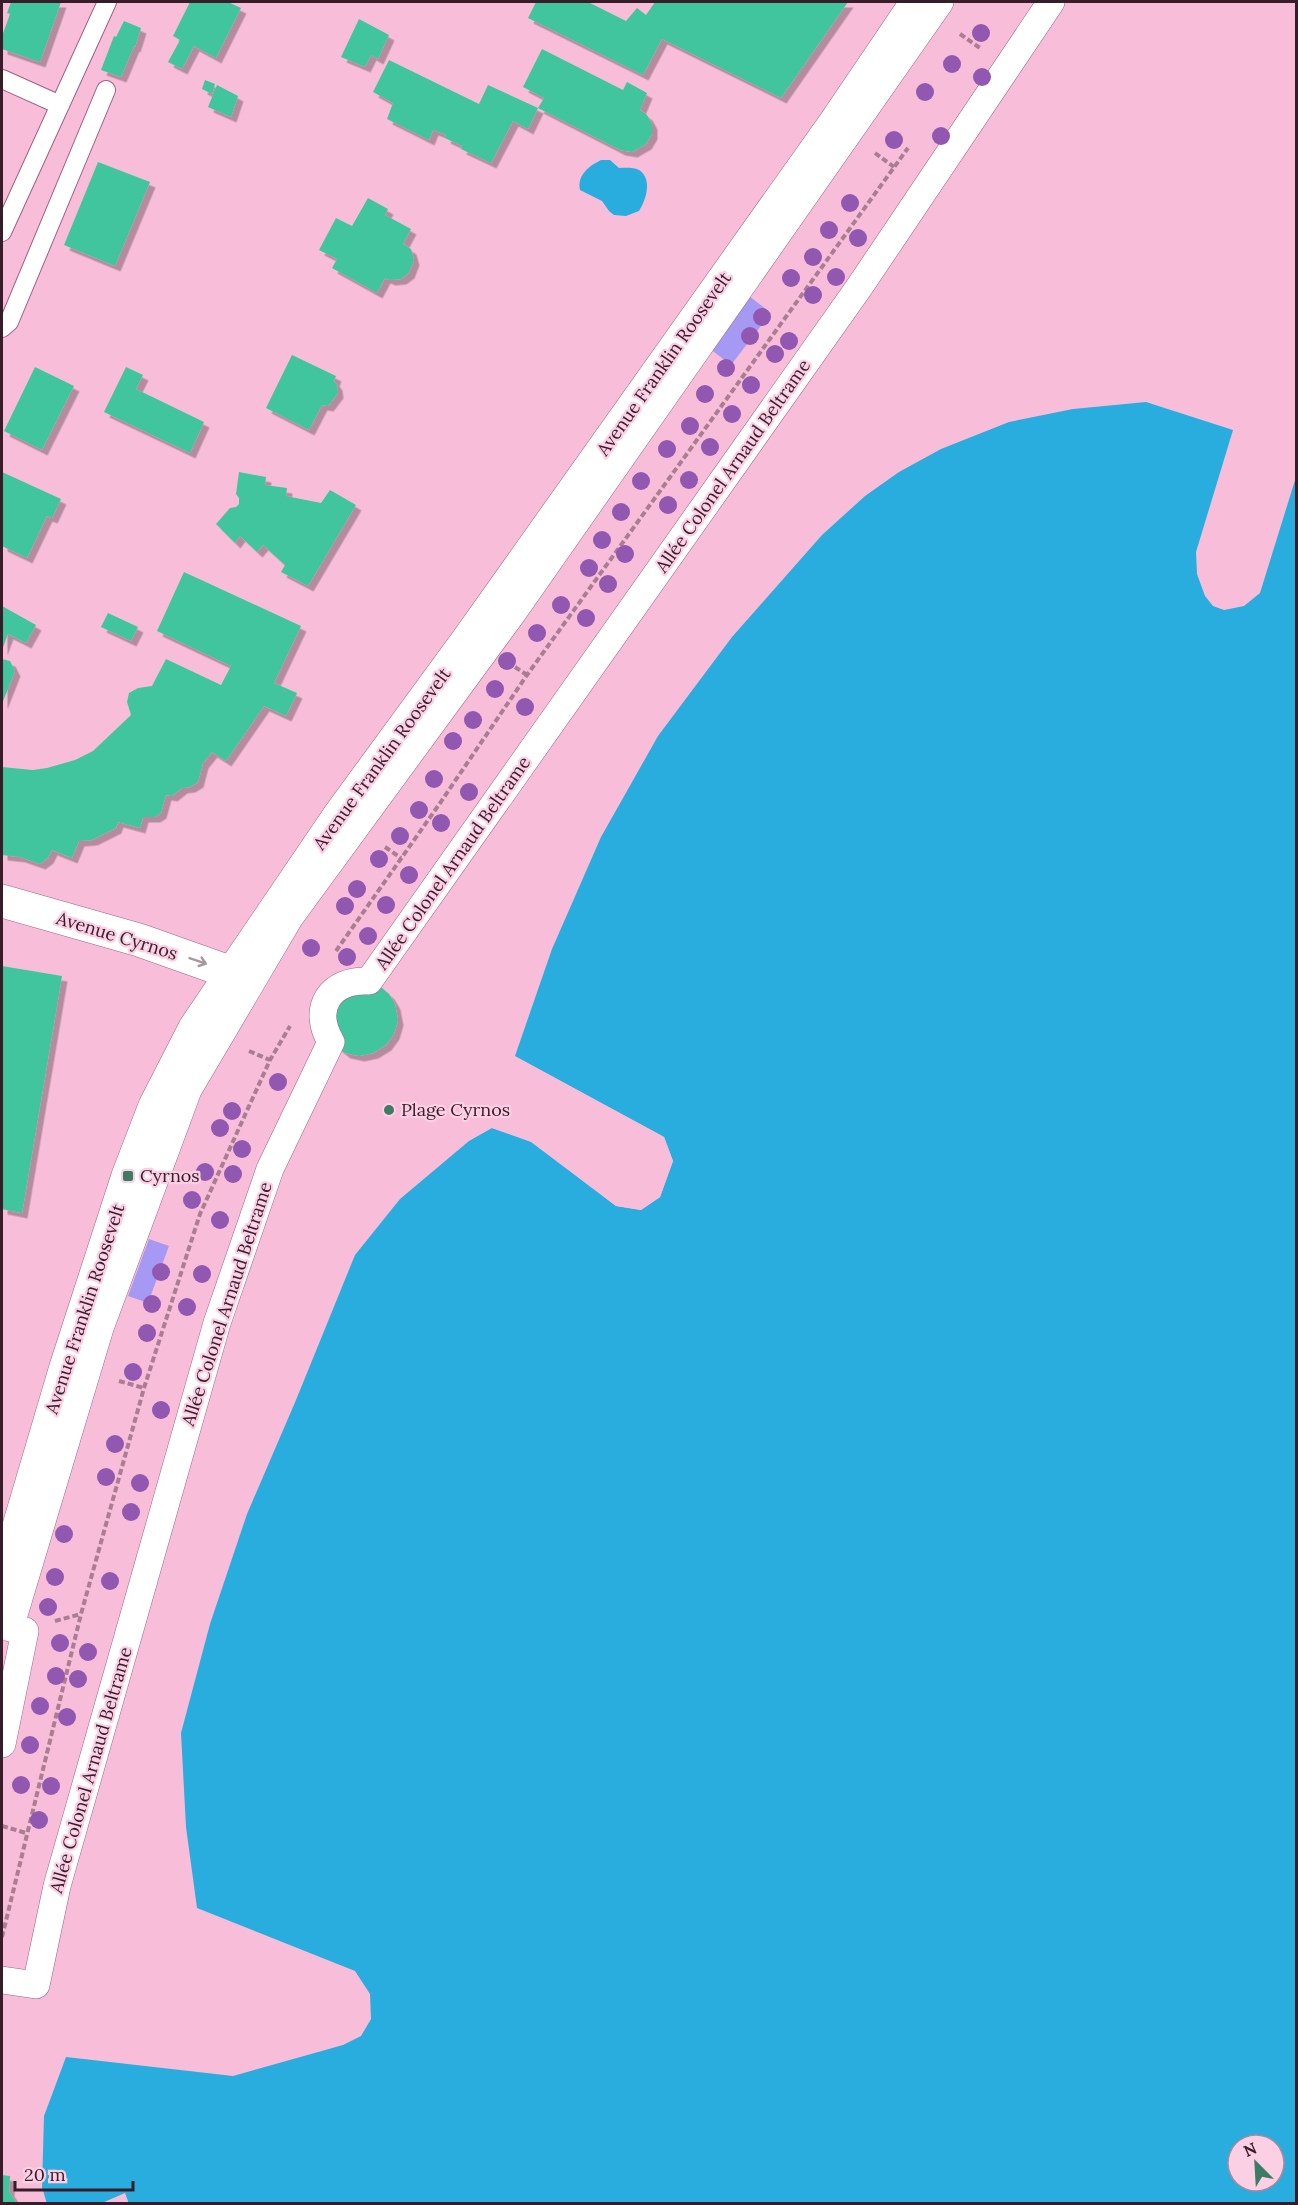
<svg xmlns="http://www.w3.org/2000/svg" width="1298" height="2205" viewBox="0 0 1298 2205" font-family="Lora,serif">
<defs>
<filter id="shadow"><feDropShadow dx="5.5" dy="5.5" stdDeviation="0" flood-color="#0004"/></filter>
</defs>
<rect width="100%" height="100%" fill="#f8bed9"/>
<g fill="#a599f3">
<polygon points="745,293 771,313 731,365 705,345"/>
<polygon points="149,1239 169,1246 148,1303 128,1296"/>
</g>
<g fill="#28adde" fill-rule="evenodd">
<path d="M601 160H610L619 168C625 168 633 167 639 170 653 179 646 200 639 211L626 216 614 215 609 211 602 201 580 190C577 175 589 166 601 160Z"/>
<path d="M1146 402 1233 430 1196 552 1197 574 1205 596 1213 606 1224 610 1244 606 1260 593 1296 477V2203L129 2204 125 2193 102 2203 47 2204 42 2187 44 2116 66 2057 233 2076 343 2045 361 2036 371 2019 370 1994 355 1971 197 1908 186 1827 181 1733 210 1624 247 1514 296 1400 355 1255 400 1199 469 1141 492 1128 531 1141 616 1206 641 1210 660 1197 673 1161 664 1137 515 1056 552 949 601 837 658 736 732 637 822 535 865 496 899 472 941 449 1009 422 1073 409ZM1238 2145H1274V2181H1238Z"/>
</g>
<polygon fill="#f8bed9" points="512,1055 664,1137 673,1161 660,1197 641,1210 616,1206 531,1142 492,1128 490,1125 532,1139 617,1203 640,1207 658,1195 670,1161 662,1140 514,1058"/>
<g fill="#41c59e" filter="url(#shadow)">
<polygon points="11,2 61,2 40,62 2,49 2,36 10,14 7,13"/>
<polygon points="190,2 228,2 241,8 216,58 194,46 182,69 168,62 180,40 173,36"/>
<polygon points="536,2 588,2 626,21 637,8 646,15 655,2 848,2 781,98 662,39 643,75 528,18"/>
<polygon points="359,19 389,35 378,59 371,55 365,67 341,57"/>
<polygon points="124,21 141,28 135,47 134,46 121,77 101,70 114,36 116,37"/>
<polygon points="542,49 623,90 627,82 647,93 640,110 647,115 652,124 652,134 646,144 632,152 620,150 538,108 544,98 523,87"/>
<polygon points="389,60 479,104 488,85 538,108 528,129 513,121 491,163 461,149 462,146 445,138 446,135 433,130 429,140 387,119 393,103 373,92"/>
<polygon points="205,80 215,84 212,94 202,89"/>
<polygon points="217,85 238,96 231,117 208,107"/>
<polygon points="98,162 150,182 115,266 64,245"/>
<polygon points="368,198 388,209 385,215 411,229 403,244 411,249 414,260 409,273 401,279 390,280 385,278 377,293 332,268 337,259 319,250 336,218 352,226"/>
<polygon points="292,355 336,376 334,381 337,385 338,393 328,406 322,405 309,430 266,408"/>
<polygon points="35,367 74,386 42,450 4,431"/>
<polygon points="126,367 143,375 136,389 204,422 190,453 104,412"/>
<polygon points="2,472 61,499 52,518 47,516 27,558 2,546"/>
<polygon points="239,472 266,477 265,485 287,488 286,496 321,503 330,490 356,505 308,586 281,572 285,565 263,545 257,552 240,536 235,543 216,524 230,508 236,507 239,504 239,498 236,494"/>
<polygon points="184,572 301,626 274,683 297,693 286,716 264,706 226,761 212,752 203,763 198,782 190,787 182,788 172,796 166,795 161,813 155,817 143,817 140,828 118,822 116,828 92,840 79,841 72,858 52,850 48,858 40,864 20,857 2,855 2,767 33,770 47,768 75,760 93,751 131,715 127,702 129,693 138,688 152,686 166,659 221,685 231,666 157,631"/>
<polygon points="2,606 36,625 26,643 8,634 2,650"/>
<polygon points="108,613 138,627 131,641 101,627"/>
<polygon points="2,659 10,661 15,671 2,704"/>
<polygon points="2,966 62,976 22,1213 2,1209"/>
<polygon points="381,987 389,994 395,1004 398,1020 394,1034 386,1045 373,1053 359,1056 345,1053 331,1042 327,1000"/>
<polygon points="2,2175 10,2176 9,2191 17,2204 2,2204"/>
</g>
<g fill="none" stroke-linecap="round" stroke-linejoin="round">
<defs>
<g id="service">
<polyline points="2,79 60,105"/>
<polyline points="2,232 107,2"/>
<polyline points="2,328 9,322 106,90"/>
</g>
<g id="pedestrian">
<polyline points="2,1744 25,1631 10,1628 100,1328 188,1090 290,917 514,611 940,2"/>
<path d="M2 1980 36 1985 57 1886 217 1323 270 1169 331 1042C311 1008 330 979 369 981L860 286 1051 2"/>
</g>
<polyline id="minor" points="2,901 139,940 232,973"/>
<polyline id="secondary" points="2,1595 19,1526 66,1367 128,1176 155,1106 195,1028 339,816 470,637 835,123 917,2"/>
</defs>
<use href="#service" stroke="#a06080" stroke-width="20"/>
<use href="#pedestrian" stroke="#a06080" stroke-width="28"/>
<use href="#minor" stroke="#a06080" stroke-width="34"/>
<use href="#secondary" stroke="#a06080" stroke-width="34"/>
<g stroke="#aa7d92" stroke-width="4" stroke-dasharray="6 3" stroke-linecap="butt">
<polyline points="960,34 980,48"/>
<polyline points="875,153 894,167"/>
<polyline points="515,667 527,675"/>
<polyline points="385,847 401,858"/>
<polyline points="336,951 438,806 527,675 908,148"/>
<polyline points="249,1051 270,1060"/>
<polyline points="119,1381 144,1388"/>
<polyline points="55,1621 81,1614"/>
<polyline points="2,1826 26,1833"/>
<polyline points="2,1937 81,1614 144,1388 200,1214 270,1060 290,1026"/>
</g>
<use href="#service" stroke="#fff" stroke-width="18"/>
<use href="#pedestrian" stroke="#fff" stroke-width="27"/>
<use href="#minor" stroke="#fff" stroke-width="33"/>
<use href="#secondary" stroke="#fff" stroke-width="33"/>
</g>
<g fill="#9157b1">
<circle cx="981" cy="33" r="9"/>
<circle cx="952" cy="64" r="9"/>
<circle cx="982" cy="77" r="9"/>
<circle cx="925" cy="92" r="9"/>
<circle cx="941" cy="136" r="9"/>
<circle cx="894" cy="140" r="9"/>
<circle cx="850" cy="203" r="9"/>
<circle cx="829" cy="230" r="9"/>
<circle cx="858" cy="238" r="9"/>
<circle cx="813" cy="257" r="9"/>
<circle cx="836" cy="277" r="9"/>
<circle cx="791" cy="278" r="9"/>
<circle cx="813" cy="295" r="9"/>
<circle cx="762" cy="317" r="9"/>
<circle cx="750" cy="336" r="9"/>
<circle cx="789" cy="341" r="9"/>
<circle cx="775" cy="354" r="9"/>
<circle cx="726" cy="368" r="9"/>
<circle cx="751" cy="385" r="9"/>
<circle cx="705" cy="394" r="9"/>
<circle cx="732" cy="414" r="9"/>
<circle cx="690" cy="426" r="9"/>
<circle cx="710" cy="447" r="9"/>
<circle cx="667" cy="449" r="9"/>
<circle cx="689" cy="480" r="9"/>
<circle cx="641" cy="481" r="9"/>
<circle cx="668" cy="505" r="9"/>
<circle cx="621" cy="512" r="9"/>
<circle cx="602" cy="540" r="9"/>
<circle cx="625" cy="554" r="9"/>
<circle cx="589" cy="568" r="9"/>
<circle cx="608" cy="584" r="9"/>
<circle cx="561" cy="605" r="9"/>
<circle cx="586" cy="618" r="9"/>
<circle cx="537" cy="633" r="9"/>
<circle cx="507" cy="661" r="9"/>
<circle cx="495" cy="689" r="9"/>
<circle cx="525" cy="707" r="9"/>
<circle cx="473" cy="720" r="9"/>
<circle cx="453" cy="741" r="9"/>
<circle cx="434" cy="779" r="9"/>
<circle cx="469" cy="792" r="9"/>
<circle cx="419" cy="810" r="9"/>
<circle cx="441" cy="823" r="9"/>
<circle cx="400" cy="836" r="9"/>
<circle cx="379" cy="859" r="9"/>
<circle cx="409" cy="875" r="9"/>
<circle cx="357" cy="889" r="9"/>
<circle cx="386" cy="905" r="9"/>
<circle cx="345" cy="906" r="9"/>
<circle cx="368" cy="936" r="9"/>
<circle cx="311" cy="948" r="9"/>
<circle cx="347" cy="957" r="9"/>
<circle cx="278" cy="1082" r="9"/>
<circle cx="232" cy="1111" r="9"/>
<circle cx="220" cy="1128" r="9"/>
<circle cx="242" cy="1149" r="9"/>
<circle cx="205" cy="1172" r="9"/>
<circle cx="233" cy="1174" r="9"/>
<circle cx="192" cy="1200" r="9"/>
<circle cx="220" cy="1220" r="9"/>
<circle cx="161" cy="1272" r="9"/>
<circle cx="202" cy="1274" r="9"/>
<circle cx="152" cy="1304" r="9"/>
<circle cx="187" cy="1307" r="9"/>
<circle cx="147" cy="1333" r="9"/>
<circle cx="133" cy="1372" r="9"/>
<circle cx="161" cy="1410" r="9"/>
<circle cx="115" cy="1444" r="9"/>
<circle cx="106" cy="1477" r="9"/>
<circle cx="140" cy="1483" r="9"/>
<circle cx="131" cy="1512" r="9"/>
<circle cx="64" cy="1534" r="9"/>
<circle cx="55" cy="1577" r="9"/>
<circle cx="110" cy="1581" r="9"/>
<circle cx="48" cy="1607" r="9"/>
<circle cx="60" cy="1643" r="9"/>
<circle cx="88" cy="1652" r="9"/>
<circle cx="56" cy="1676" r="9"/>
<circle cx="78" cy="1679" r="9"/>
<circle cx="40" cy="1706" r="9"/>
<circle cx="67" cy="1717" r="9"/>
<circle cx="30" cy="1745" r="9"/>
<circle cx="21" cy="1785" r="9"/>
<circle cx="51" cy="1786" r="9"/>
<circle cx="39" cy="1820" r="9"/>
</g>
<defs><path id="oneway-shaft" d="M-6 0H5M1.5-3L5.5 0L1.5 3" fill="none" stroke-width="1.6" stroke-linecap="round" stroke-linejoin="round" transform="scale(1.5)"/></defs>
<use stroke="#a5999f" href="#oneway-shaft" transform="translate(198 961) rotate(19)"/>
<g fill="#3e7b66" stroke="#fcd0e4" stroke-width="2">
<circle cx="389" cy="1110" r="6"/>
<rect x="122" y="1170" width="12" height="12" rx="3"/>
</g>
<g text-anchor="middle" stroke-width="4.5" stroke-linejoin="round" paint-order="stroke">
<g font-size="18" fill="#371d2a" stroke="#fcd0e4">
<text transform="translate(664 364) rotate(-55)" y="6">Avenue Franklin Roosevelt</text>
<text transform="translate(733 466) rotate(-55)" y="6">Allée Colonel Arnaud Beltrame</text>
<text transform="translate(382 759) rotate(-54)" y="6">Avenue Franklin Roosevelt</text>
<text transform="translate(453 863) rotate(-55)" y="6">Allée Colonel Arnaud Beltrame</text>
<text transform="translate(117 936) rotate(17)" y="6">Avenue Cyrnos</text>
<text transform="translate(227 1304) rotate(-72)" y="6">Allée Colonel Arnaud Beltrame</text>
<text transform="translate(85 1309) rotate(-72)" y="6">Avenue Franklin Roosevelt</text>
<text transform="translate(91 1770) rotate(-74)" y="6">Allée Colonel Arnaud Beltrame</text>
</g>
<g font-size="18" fill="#371d2a" stroke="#fcd0e4" text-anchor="start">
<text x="401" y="1116">Plage Cyrnos</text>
<text x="140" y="1182">Cyrnos</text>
</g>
</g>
<rect width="1298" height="2205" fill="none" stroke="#371d2a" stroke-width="6"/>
<g transform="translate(1256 2163) rotate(336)"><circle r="28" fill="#fcd0e4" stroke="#ad889a" stroke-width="1.5"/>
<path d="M0-4.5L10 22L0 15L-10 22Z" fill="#3e7b66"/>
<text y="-9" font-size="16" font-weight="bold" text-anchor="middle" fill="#371d2a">N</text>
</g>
<path d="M15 2181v9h118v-9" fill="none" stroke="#371d2a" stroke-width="3"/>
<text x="24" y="2181" font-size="18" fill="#371d2a" stroke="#fcd0e4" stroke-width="4.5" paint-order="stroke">20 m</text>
</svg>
